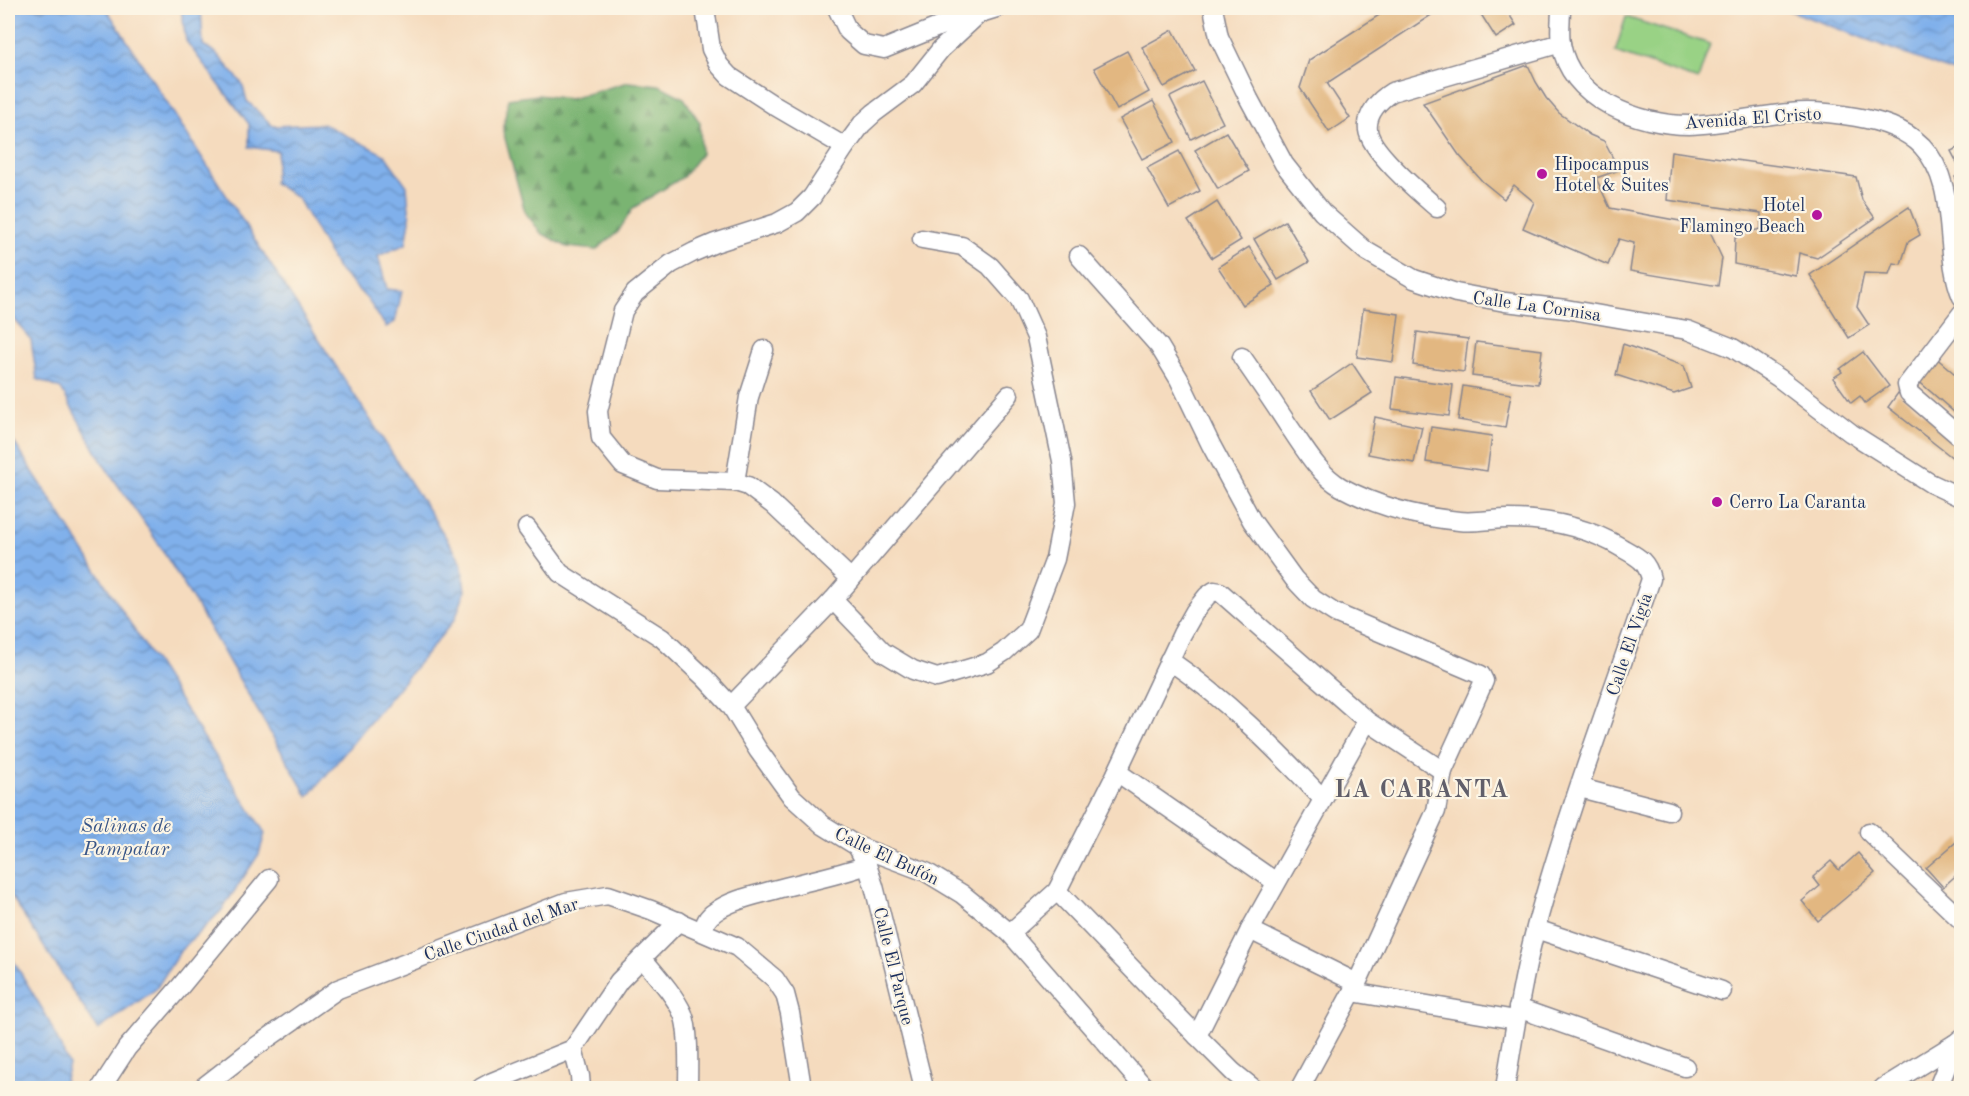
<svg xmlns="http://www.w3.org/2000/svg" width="1969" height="1096" viewBox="0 0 1969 1096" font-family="'Old Standard TT',serif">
<defs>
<pattern id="forest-firs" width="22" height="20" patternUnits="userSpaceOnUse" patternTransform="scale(1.5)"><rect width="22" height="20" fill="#7ab472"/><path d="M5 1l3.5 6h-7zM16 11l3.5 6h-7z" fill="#639361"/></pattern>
<pattern id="water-waves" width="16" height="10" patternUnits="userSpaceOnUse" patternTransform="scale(1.5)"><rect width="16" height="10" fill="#80b0eb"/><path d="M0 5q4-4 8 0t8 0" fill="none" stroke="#6890c2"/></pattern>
</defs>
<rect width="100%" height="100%" fill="#fcf5e5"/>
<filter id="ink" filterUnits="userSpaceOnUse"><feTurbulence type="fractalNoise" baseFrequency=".0167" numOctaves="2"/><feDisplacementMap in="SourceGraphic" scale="12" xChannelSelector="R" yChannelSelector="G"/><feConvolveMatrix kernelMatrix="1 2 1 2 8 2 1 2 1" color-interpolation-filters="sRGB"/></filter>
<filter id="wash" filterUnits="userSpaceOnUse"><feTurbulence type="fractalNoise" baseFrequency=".008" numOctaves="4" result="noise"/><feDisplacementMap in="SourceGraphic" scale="24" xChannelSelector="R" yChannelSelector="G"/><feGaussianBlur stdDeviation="1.35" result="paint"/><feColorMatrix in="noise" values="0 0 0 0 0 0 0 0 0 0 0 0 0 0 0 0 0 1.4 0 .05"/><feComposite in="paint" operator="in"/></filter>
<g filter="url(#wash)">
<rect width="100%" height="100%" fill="#f5dbbe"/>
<polygon fill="#99d285" stroke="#5a8072" stroke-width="1.5" points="1626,17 1710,44 1698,80 1615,52"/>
<polygon fill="url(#forest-firs)" stroke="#4a7268" stroke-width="1.5" points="628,82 659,85 684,98 700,123 701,154 683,177 633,208 618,232 596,250 567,247 541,233 525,212 503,131 508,99 538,95 570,99"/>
<g fill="url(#water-waves)" stroke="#4e70a4" stroke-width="1.5">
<polygon points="8,8 106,8 461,561 465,591 455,619 308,797 192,598 156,540 104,465 61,389 37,379 31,340 8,311"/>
<polygon points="181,8 201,8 203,45 216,53 242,83 247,101 273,126 324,124 385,155 407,186 410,220 406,244 378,256 387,289 402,291 395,322 386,327 368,300 337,268 298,198 274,183 278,151 249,147 249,124 186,41"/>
<polygon points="1783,8 1961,8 1961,75"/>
<polygon points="8,433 265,833 259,854 221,911 180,951 156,989 98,1030 8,891"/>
<polygon points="8,952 46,1015 69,1065 62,1088 8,1088"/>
</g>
<g id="blocks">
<g fill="#e2b781">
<polygon points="1390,8 1442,8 1327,83 1350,118 1329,132 1300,88 1309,60"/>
<polygon points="1477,8 1505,8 1516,25 1496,38"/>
<polygon points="1173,30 1195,71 1164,87 1142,47"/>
<polygon points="1127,51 1149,92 1117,110 1094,68"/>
<polygon points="1528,65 1536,82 1546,98 1559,113 1590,135 1604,141 1619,170 1596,178 1610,208 1707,226 1722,258 1718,286 1630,271 1634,243 1619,239 1608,265 1523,228 1534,202 1514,185 1504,199 1482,181 1459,155 1423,103"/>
<polygon points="1202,81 1223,123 1191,139 1170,97"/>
<polygon points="1153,101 1175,142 1142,159 1120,119"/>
<polygon points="1226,132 1249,171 1218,189 1195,150"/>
<polygon points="1962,146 1962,172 1951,151"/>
<polygon points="1179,151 1200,191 1169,208 1147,168"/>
<polygon points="1671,151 1856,177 1862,200 1875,218 1817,258 1799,253 1796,276 1734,264 1735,238 1749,232 1761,229 1761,213 1667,200"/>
<polygon points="1962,173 1962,190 1955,177"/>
<polygon points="1217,202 1241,240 1212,258 1188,221"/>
<polygon points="1909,207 1920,235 1908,242 1901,264 1893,263 1889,274 1864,273 1857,307 1869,325 1849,338 1810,275"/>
<polygon points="1285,221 1309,262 1278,280 1254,239"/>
<polygon points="1249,247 1274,285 1243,305 1218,267"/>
<polygon points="1363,309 1399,314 1393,362 1357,357"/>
<polygon points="1417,332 1468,339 1464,372 1413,365"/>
<polygon points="1476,342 1542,350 1538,384 1472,376"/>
<polygon points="1623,344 1684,366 1691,388 1674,394 1616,375"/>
<polygon points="1863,352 1889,386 1865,403 1860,396 1851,403 1833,378 1842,372 1840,369"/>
<polygon points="1934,356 1962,380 1962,419 1915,378"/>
<polygon points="1352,363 1372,393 1330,420 1311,391"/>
<polygon points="1396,377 1453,385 1449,416 1392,409"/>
<polygon points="1463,386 1511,394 1505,428 1458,420"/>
<polygon points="1898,393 1962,444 1962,456 1958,462 1888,407"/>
<polygon points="1375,417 1422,427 1414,463 1368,454"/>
<polygon points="1431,427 1492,436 1487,471 1426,462"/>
<polygon points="1962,837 1962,870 1943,887 1926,868"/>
<polygon points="1858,853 1875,873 1818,921 1802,901 1820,886 1813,877 1831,861 1839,870"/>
</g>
</g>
</g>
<g filter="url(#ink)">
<use href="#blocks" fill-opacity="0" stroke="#88858e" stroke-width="1.5"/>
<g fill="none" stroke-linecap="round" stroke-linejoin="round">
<defs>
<g id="street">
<polyline points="705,8 711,49 719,65 729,76 775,106 845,147"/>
<polyline points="837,8 848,31 864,45 884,49 948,23 997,8"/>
<polyline points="1213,8 1219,37 1249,99 1284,164 1322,212 1366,251 1414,279 1456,293 1505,302 1566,309 1687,330 1733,348 1779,378 1851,433 1930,483 1962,498"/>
<path d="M1561 8C1561 19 1559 32 1561 44 1571 100 1639 125 1689 125 1722 124 1756 116 1789 113 1811 110 1834 113 1856 117 1880 121 1904 128 1922 146 1960 186 1942 250 1962 297"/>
<path d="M1437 208C1421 194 1370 151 1368 130 1366 114 1379 100 1392 92L1561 43"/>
<polyline points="1079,256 1159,346 1179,379 1211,445 1252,521 1294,579 1313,599 1335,613 1481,675 1484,681 1443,771 1436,811 1357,983 1300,1088"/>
<path d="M1242 357C1258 380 1273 402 1288 425 1303 446 1318 474 1341 487 1376 506 1419 517 1459 521 1475 523 1492 519 1509 519 1549 519 1587 527 1622 548 1638 557 1647 561 1651 579 1612 695 1568 809 1536 927 1522 980 1514 1034 1505 1088"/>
<polyline points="1959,436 1909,393 1907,385 1962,313"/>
<polyline points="735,482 749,397 764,350"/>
<polyline points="527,528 560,573 662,638 705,678 731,706 758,750 792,797 823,825 857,846 926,872 962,894 1010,933 1145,1088"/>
<polyline points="851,579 772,504 748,486 735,482 657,479 623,465 601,438 598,411 623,311 635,293 671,264 694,252 715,243 777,223 797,212 812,197 845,147 862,124 874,113 913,84 941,49 982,11"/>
<polyline points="833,600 883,652 913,670 937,678 987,663 1004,652 1028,630 1055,559 1066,503 1062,461 1036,337 1019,299 990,266 962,246 922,239"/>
<path d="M1169 660C1226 699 1274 747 1322 798"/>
<polyline points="731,706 833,600 1009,395"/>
<polyline points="1117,772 1276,882"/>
<polyline points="1580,788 1669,811"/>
<polyline points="1869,832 1962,921"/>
<polyline points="857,846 867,865 874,886 924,1088"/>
<polyline points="1057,891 1197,1036 1233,1072 1253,1088"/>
<polyline points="1536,929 1722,991"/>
<polyline points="1250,930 1357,983"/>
<path d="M703 931C705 923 707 917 715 912 728 902 747 897 763 893 797 883 833 877 867 865"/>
<polyline points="1010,933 1057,891 1117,772 1182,634 1195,611 1207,596 1214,591 1220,592 1367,721 1443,771"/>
<path d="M642 958C656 975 674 994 683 1014 690 1031 688 1070 688 1088"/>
<polyline points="1352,992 1516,1020"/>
<polyline points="1518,1008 1685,1067"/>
<polyline points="1197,1036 1250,930 1367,721"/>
<polyline points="573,1049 580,1076 581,1088"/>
<polyline points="101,1088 127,1048 180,987 269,879"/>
<polyline points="202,1088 251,1050 338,989 566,902 608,895 651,910 737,947 775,979 785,994 790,1013 802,1088"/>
<polyline points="481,1088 492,1082 573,1049 619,981 679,921"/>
<polyline points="1883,1088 1956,1043 1962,1038"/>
<polyline points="1938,1088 1956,1043"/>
</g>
</defs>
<use href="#street" stroke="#88858e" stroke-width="21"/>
<use href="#street" stroke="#fff" stroke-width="18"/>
</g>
</g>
<g fill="#b5179e" stroke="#fcf5e5" stroke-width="2">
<circle cx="1542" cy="174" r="6"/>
<circle cx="1817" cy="215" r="6"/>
<circle cx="1717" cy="502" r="6"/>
</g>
<g text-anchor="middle" stroke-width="4.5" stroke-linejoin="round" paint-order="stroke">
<g font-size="18" fill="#1b2f5e" stroke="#fcf5e5">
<text transform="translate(1753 118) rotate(-4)" y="6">Avenida El Cristo</text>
<text transform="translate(1537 306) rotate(8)" y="6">Calle La Cornisa</text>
<text transform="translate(1629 644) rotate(-71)" y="6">Calle El Vigía</text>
<text transform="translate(887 856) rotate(25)" y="6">Calle El Bufón</text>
<text transform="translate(501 929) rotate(-19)" y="6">Calle Ciudad del Mar</text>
<text transform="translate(894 966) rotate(76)" y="6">Calle El Parque</text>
</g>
<g font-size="18" fill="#1b2f5e" stroke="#fcf5e5" text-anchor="start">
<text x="1554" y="170">Hipocampus<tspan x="1554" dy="21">Hotel &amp; Suites</tspan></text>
<text x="1805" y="211" text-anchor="end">Hotel<tspan x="1805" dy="21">Flamingo Beach</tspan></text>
<text x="1729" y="508">Cerro La Caranta</text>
</g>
<g font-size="20" font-style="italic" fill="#395688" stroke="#fcf5e5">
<text x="126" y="832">Salinas de<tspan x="126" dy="23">Pampatar</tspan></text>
</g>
<g font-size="24" font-weight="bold" letter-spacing="1.5" fill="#615f6a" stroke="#fcf5e5">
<text x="1422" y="797">LA CARANTA</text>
</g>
</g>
<rect width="1969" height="1096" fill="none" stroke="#fcf5e5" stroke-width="30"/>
</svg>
